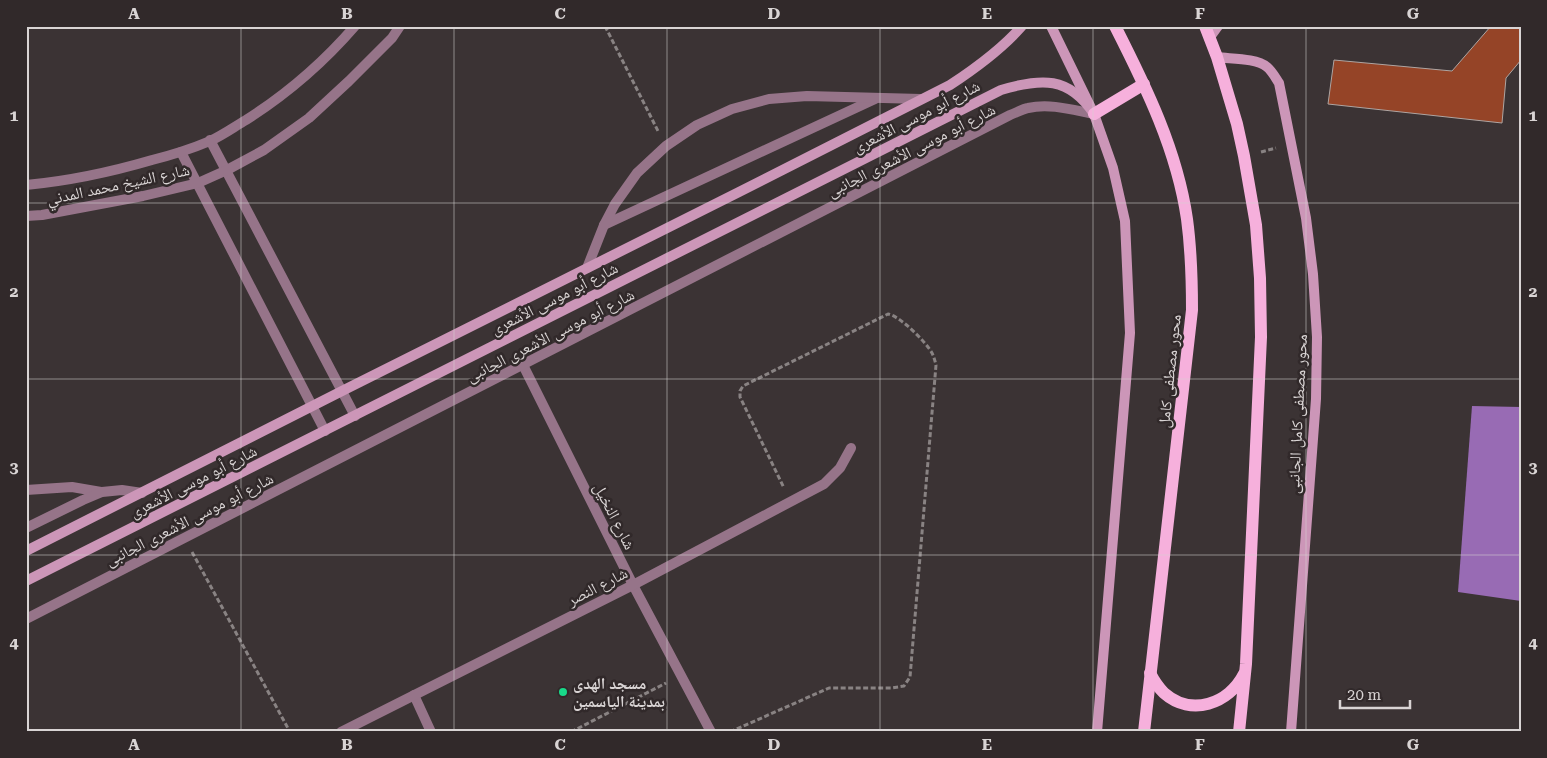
<svg xmlns="http://www.w3.org/2000/svg" width="1547" height="758" viewBox="0 0 1547 758" font-family="'Roboto Serif','Noto Naskh Arabic',serif">
<rect width="100%" height="100%" fill="#3b3334"/>
<polygon fill="#986bb4" points="1472,406 1521,407 1521,601 1458,592"/>
<polygon fill="#954427" stroke="#aea5a2" points="1491,26 1521,26 1521,60 1506,78 1502,123 1328,104 1334,60 1452,71"/>
<g fill="none" stroke-linecap="round" stroke-linejoin="round">
<g stroke="#898383" stroke-width="3" stroke-dasharray="5 2.5" stroke-linecap="butt">
<polyline points="605,26 659,133"/>
<polyline points="1261,152 1276,148"/>
<polyline points="192,552 290,732"/>
<polyline points="571,732 666,683"/>
<path d="M730 732 829 688H891L904 686 910 677 936 365C935 361 934 357 932 353 926 342 900 316 888 314L743 386 740 391V397L784 488"/>
</g>
<g stroke="#967489" stroke-width="10">
<polyline points="604,225 875,99"/>
<polyline points="587,268 604,225 615,204 637,173 666,146 697,125 732,109 769,99 807,96 921,99"/>
<polyline points="26,490 72,487 101,492"/>
<polyline points="26,528 83,500 102,492 122,490 142,493"/>
</g>
<g stroke="#967489" stroke-width="10">
<polyline points="210,140 355,416"/>
<polyline points="181,152 325,431"/>
<path d="M26 185C69 181 111 172 152 160 172 155 191 149 210 141 223 135 234 127 246 120 287 94 323 63 355 26"/>
<polyline points="26,216 42,215 143,196 198,183 227,170 264,150 309,118 349,81 392,38 400,26"/>
<polyline points="523,365 633,585 711,732"/>
<path d="M26 619 1010 115C1016 113 1022 109 1028 108 1050 103 1073 110 1094 114"/>
<polyline points="414,695 431,732"/>
<polyline points="341,732 633,585 824,484 840,468 851,448"/>
</g>
<g stroke="#cc96b8" stroke-width="10">
<polyline points="1051,26 1094,114 1113,168 1125,221 1130,333 1097,732"/>
<polyline points="1210,37 1218,26"/>
<path d="M1217 57C1231 59 1256 58 1267 67 1272 71 1275 77 1279 83L1306 218 1313 274 1317 337 1316 399 1291 732"/>
<path d="M26 551 342 391 739 192 950 85C976 68 1001 50 1022 26"/>
<path d="M26 581 1001 90C1041 78 1069 76 1094 114"/>
</g>
<g stroke="#f6b0dc" stroke-width="12">
<path d="M1115 26C1146 87 1177 150 1187 219 1191 249 1192 279 1192 310L1144 732"/>
<polyline points="1205,26 1217,57 1237,124 1244,156 1256,225 1260,278 1261,337 1246,664 1239,732"/>
<polyline points="1094,114 1144,84"/>
<path d="M1150 673C1154 681 1158 687 1164 693 1191 717 1229 704 1244 674"/>
</g>
</g>
<path fill="none" stroke="#d9d4d4" stroke-width="1" stroke-opacity="0.55" d="M241 26V732M454 26V732M667 26V732M880 26V732M1093 26V732M1306 26V732M26 203H1521M26 379H1521M26 555H1521"/>
<circle fill="#18d989" stroke="#31292a" stroke-width="2" cx="563" cy="692" r="5"/>
<g text-anchor="middle" stroke-width="5" stroke-linejoin="round" paint-order="stroke">
<g font-size="16" fill="#d9d4d4" stroke="#31292a">
<text transform="translate(916 116) rotate(-27)" y="6">شارع أبو موسى الأشعرى</text>
<text transform="translate(911 150) rotate(-27)" y="6">شارع أبو موسى الأشعرى الجانبى</text>
<text transform="translate(118 184) rotate(-12)" y="6">شارع الشيخ محمد المدني</text>
<text transform="translate(554 298) rotate(-27)" y="6">شارع أبو موسى الأشعرى</text>
<text transform="translate(550 335) rotate(-27)" y="6">شارع أبو موسى الأشعرى الجانبى</text>
<text transform="translate(1169 371) rotate(-84)" y="6">محور مصطفى كامل</text>
<text transform="translate(1297 414) rotate(-87)" y="6">محور مصطفى كامل الجانبى</text>
<text transform="translate(193 481) rotate(-27)" y="6">شارع أبو موسى الأشعرى</text>
<text transform="translate(615 516) rotate(63)" y="6">شارع النخيل</text>
<text transform="translate(189 519) rotate(-27)" y="6">شارع أبو موسى الأشعرى الجانبى</text>
<text transform="translate(597 586) rotate(-27)" y="6">شارع النصر</text>
</g>
<g font-size="16" font-weight="bold" fill="#d9d4d4" stroke="#31292a" text-anchor="start">
<text x="573" y="689">مسجد الهدى<tspan x="573" dy="18">بمدينة الياسمين</tspan></text>
</g>
</g>
<rect width="1547" height="758" fill="none" stroke="#31292a" stroke-width="55"/>
<path d="M1340 700v8h70v-8" fill="none" stroke="#d9d4d4" stroke-width="2.5"/>
<text x="1347" y="700" font-size="15" fill="#d9d4d4" stroke="#31292a" stroke-width="4" paint-order="stroke">20 m</text>
<rect x="28" y="28" width="1492" height="702" fill="none" stroke="#d9d4d4" stroke-width="2"/>
<g font-size="16" text-anchor="middle" font-weight="bold" fill="#d9d4d4">
<text x="134" y="19">A</text>
<text x="347" y="19">B</text>
<text x="560" y="19">C</text>
<text x="774" y="19">D</text>
<text x="987" y="19">E</text>
<text x="1200" y="19">F</text>
<text x="1413" y="19">G</text>
<text x="14" y="121">1</text>
<text x="1533" y="121">1</text>
<text x="14" y="297">2</text>
<text x="1533" y="297">2</text>
<text x="14" y="473">3</text>
<text x="1533" y="473">3</text>
<text x="14" y="648">4</text>
<text x="1533" y="648">4</text>
<text x="134" y="750">A</text>
<text x="347" y="750">B</text>
<text x="560" y="750">C</text>
<text x="774" y="750">D</text>
<text x="987" y="750">E</text>
<text x="1200" y="750">F</text>
<text x="1413" y="750">G</text>
</g>
</svg>
